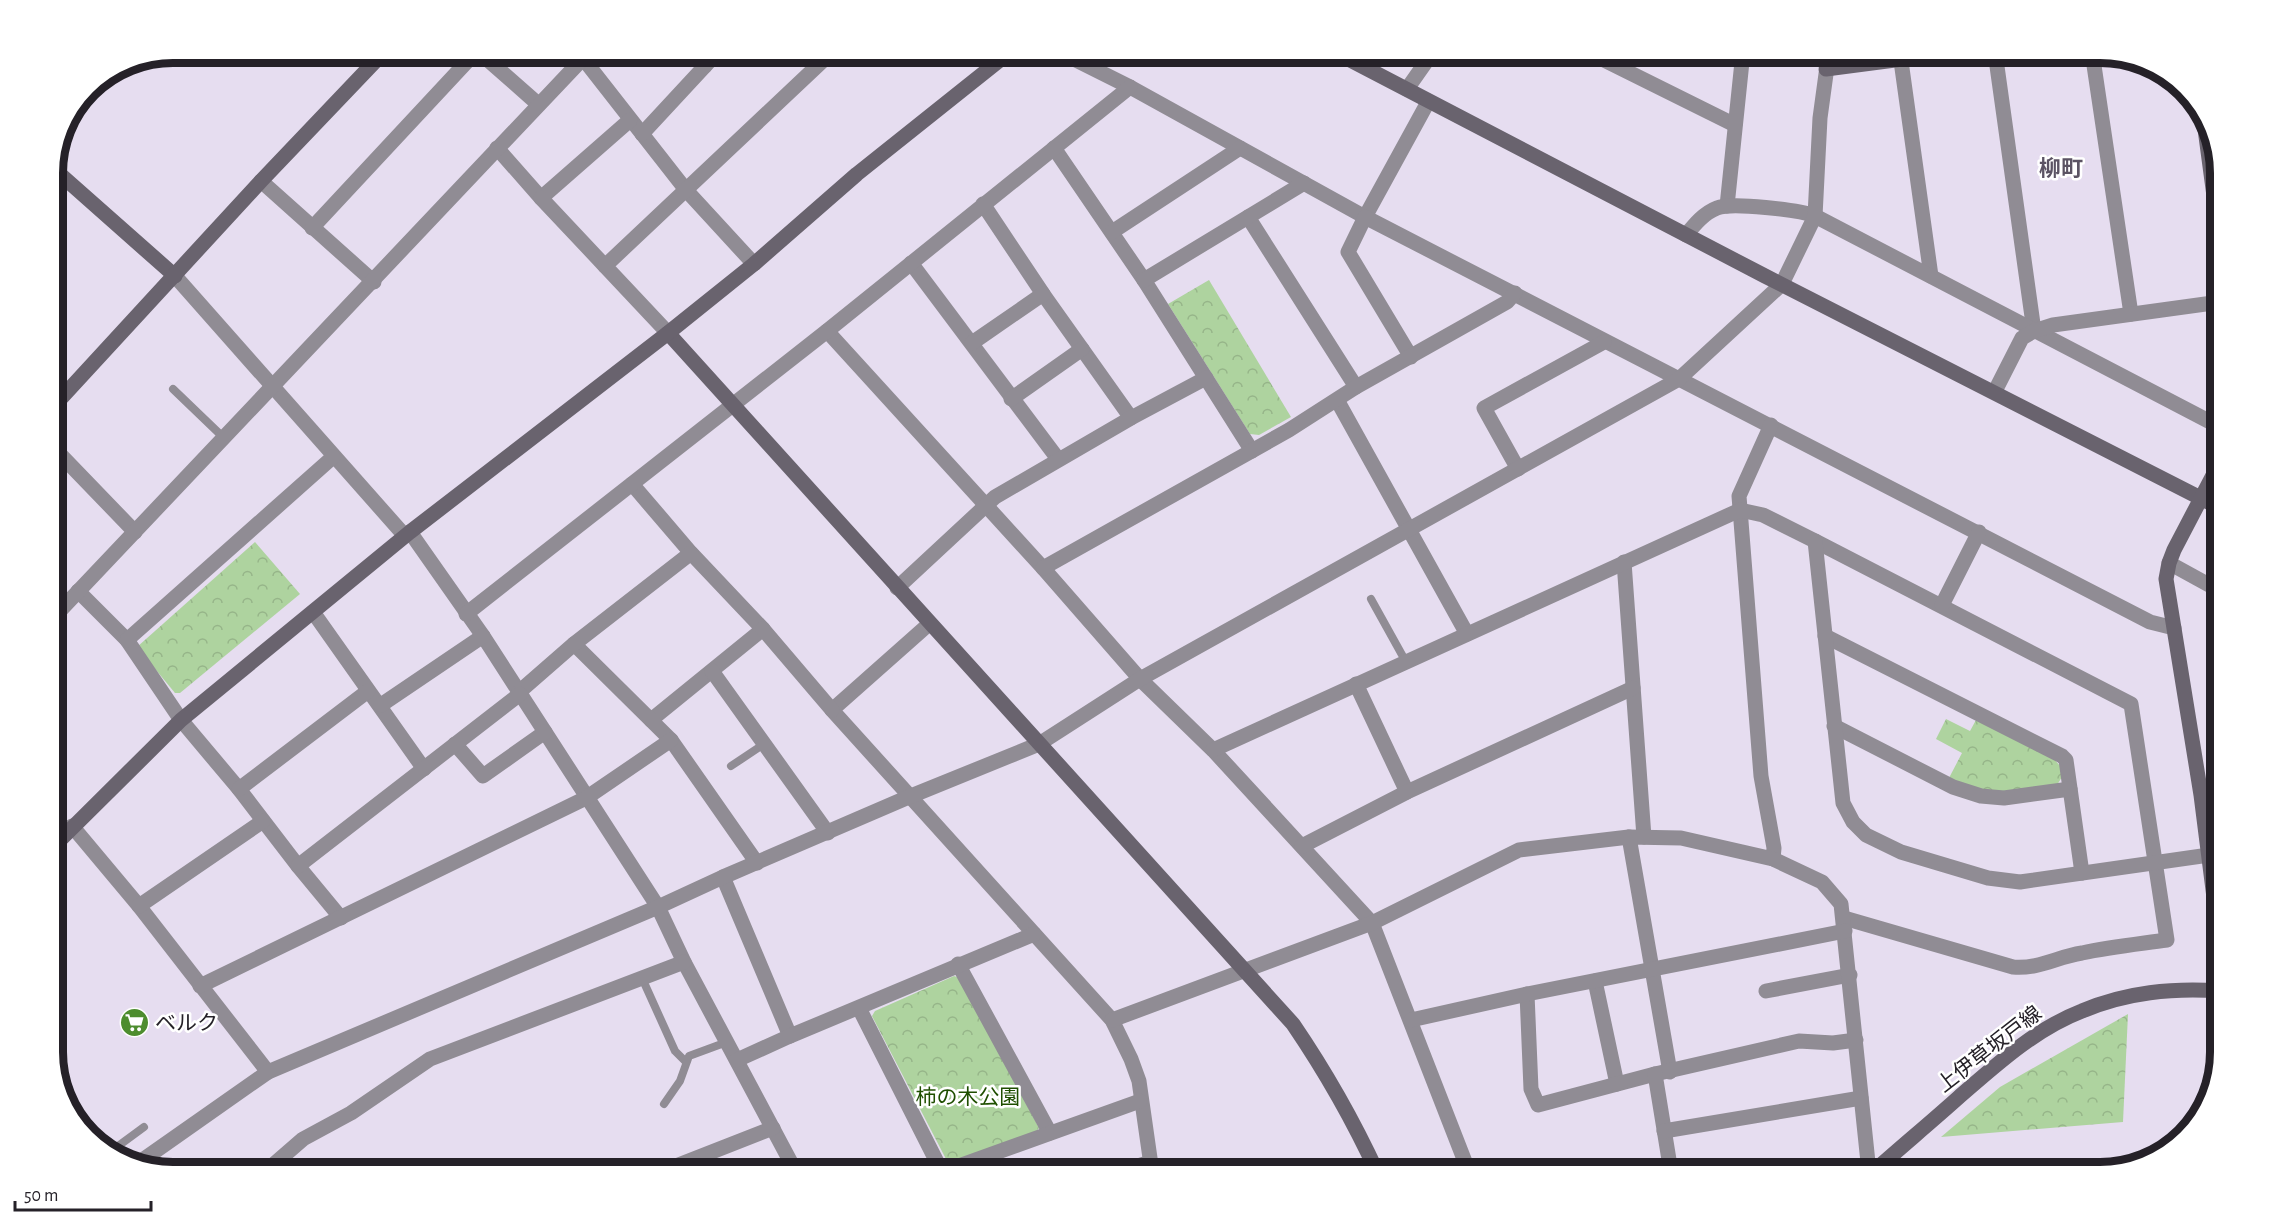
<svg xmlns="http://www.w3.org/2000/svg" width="2273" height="1225" viewBox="0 0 2273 1225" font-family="'Alegreya Sans','Noto Sans JP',sans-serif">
<defs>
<pattern id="park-crowns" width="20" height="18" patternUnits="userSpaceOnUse" patternTransform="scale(1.5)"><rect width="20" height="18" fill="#aed39f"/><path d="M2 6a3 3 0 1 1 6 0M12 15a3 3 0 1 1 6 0" fill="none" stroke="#96b589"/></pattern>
</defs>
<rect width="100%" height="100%" fill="#e6ddf0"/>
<g fill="url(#park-crowns)">
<polygon points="1209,280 1291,417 1259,435 1250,434 1168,304"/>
<polygon points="255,542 300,594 180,693 175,693 137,647"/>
<polygon points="1946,719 1970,731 1976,720 2054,759 2061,767 2062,777 2057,785 2004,793 1980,790 1949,778 1962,753 1936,739"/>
<polygon points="954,976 960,978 1039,1128 1036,1132 952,1163 947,1161 872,1016 875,1011"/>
<polygon points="2128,1014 2123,1122 1941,1137 2000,1087"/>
</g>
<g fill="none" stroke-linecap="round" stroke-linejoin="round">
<g stroke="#908c94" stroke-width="8">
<polyline points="173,389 224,438"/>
<polyline points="1371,599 1406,662"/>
<polyline points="731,766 764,744"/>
<polyline points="642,978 675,1051 686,1062"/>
<polyline points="664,1104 680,1081 689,1056 727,1042"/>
<polyline points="110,1152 144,1127"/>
</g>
<g stroke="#908c94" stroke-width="15">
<polyline points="479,52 538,104"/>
<polyline points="578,52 686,190 754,264"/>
<polyline points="689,52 705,66"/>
<polyline points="1060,52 1130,87 1365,217 1428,102"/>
<polyline points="1588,52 1735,125"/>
<polyline points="1995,52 2034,331"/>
<polyline points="2092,52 2131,314"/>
<polyline points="1901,61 1931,276"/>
<polyline points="1407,89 1433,52"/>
<polyline points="642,134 718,52"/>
<polyline points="497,148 541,198 630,120"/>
<polyline points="1054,148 1144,280 1252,451"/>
<polyline points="261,181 374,282"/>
<polyline points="541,198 605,266"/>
<polyline points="983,204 1043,294 1131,418"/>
<polyline points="1727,206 1743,52"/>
<polyline points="1248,217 1356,387"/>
<polyline points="312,228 476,52"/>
<polyline points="1112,232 1240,148"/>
<path d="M1686 235C1695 224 1704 213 1717 208 1732 202 1799 210 1815 216L2220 427"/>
<polyline points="911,263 1058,459"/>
<polyline points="175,276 405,536"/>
<polyline points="1144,280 1304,183"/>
<polyline points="827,331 1043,568 1140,679 1213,750 1372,923 1469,1172"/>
<polyline points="668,333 605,266 832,52"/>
<polyline points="972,343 1043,294"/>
<polyline points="1411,357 1348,252 1365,217 2150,622 2174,628"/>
<polyline points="1995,391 2022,338 2034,331 2053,325 2220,302"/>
<polyline points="1011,399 1082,349"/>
<polyline points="1337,400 1467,634"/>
<polyline points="1771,425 1739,496 1761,776 1774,848 1773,859"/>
<polyline points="53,447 135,532"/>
<polyline points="1518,469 1484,408 1604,342"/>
<polyline points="632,484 691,553 763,629 651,720"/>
<polyline points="410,532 483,636 658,907 684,962 796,1172"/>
<path d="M1815 541 2131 704 2167 940C2139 944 2110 947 2082 953 2056 957 2040 969 2013 967L1844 918"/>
<polyline points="1624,562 1644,837"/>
<polyline points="2169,563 2220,591"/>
<polyline points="1043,568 1289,430 1356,387 1507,302 1515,293"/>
<polyline points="897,588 995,497 1131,418 1206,378"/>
<polyline points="78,591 127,640 181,720 239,789 298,866 341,918"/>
<polyline points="1942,605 1979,532"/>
<polyline points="313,612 424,769"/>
<polyline points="466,614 827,331 1130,87"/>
<polyline points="53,618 589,52"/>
<polyline points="929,624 832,710 1112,1020 1131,1059 1139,1081 1152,1172"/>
<polyline points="763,629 832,710"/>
<polyline points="1825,636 2062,756 2066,760 2082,873"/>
<polyline points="127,640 333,457"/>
<polyline points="574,644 671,740 757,863"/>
<polyline points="712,671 828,833"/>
<polyline points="1356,684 1407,792"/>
<polyline points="519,692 574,644 691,553"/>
<polyline points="381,705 483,636"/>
<polyline points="1834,726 1953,787 1981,796 2004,798 2070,789"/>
<polyline points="455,744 483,776 545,732"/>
<polyline points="1213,750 1740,510 1763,515 1815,541 1843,803 1853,822 1866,835 1901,852 1988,878 2020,882 2209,855"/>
<polyline points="239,789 368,691"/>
<polyline points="72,826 139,906 268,1072"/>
<polyline points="1629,837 1670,1072"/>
<polyline points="1302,846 1407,792 1633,688"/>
<polyline points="298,866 520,694"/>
<polyline points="723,877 790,1036"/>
<polyline points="139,906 263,821"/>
<polyline points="958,964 1050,1133"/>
<polyline points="1595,981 1617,1084"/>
<polyline points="200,986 586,798 671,740"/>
<polyline points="1766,991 1850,975"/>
<polyline points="1527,994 1531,1089 1538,1105 1655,1074 1799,1041 1833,1043 1856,1040"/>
<polyline points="859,1008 942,1172"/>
<polyline points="1112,1020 1372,923 1519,850 1629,837 1681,838 1773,859 1822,882 1841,904 1869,1172"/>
<polyline points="1411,1020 1527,994 1845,931"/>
<polyline points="737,1060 790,1036 1034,934"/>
<polyline points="1655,1074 1671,1172"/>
<polyline points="1664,1131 1861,1098"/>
<polyline points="137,1164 268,1072 658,907 723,877 911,796 1039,744 1140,679 1679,379 1782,284 1815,216 1820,118 1829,52"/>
<polyline points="265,1172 303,1139 351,1113 430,1059 684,962"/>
<polyline points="675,1172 676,1166 773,1128"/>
<polyline points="942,1172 1140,1101"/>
<polyline points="1118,1172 1151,1162"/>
<polyline points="1357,1172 1374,1166"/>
<polyline points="1823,1172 1826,1172"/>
</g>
<g stroke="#69636e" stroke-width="15">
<polyline points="1335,52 1765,276 2220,508"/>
<polyline points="1826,69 1956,52"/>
<polyline points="2203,114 2220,241"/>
<polyline points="53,168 175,276"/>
<path d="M668 333 1293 1024C1325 1071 1353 1120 1377 1172"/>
<polyline points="53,407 261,181 384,52"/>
<polyline points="2220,462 2174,550 2169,563 2166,579 2201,795 2220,945"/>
<polyline points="53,847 181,720 410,532 668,333 754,264 857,174 1010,52"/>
<path d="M1873 1172C1901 1147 1930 1123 1959 1097 1996 1065 2035 1029 2082 1011 2127 992 2172 988 2220 991"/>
</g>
</g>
<defs>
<symbol id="supermarket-disc" viewBox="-11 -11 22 22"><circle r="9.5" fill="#4d8d2e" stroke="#fff"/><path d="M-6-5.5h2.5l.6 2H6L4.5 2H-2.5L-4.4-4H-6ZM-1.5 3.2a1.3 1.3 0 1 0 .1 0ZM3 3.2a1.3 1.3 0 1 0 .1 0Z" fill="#fff"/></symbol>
</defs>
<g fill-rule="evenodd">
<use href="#supermarket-disc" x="118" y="1006" width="33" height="33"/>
</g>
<g text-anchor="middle" stroke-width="5" stroke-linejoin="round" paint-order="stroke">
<g font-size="21" fill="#252128" stroke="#fff" text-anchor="start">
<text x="155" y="1030">ベルク</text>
</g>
<g font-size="21" fill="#252128" stroke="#fff">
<text transform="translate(1989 1049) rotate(-38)" y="7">上伊草坂戸線</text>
</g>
<g font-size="21" fill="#1f4f00" stroke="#fff">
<text x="968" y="1104">柿の木公園</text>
</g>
<g font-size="22" font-weight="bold" fill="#5b5363" stroke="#fff">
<text x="2061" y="176">柳町</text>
</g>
</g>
<path d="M0 0H2273V1225H0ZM173 63H2100A110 110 0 0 1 2210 173V1052A110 110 0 0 1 2100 1162H173A110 110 0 0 1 63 1052V173A110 110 0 0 1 173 63Z" fill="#fff" fill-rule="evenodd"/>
<path fill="none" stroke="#252128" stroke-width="8" d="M173 63H2100A110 110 0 0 1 2210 173V1052A110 110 0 0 1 2100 1162H173A110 110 0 0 1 63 1052V173A110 110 0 0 1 173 63Z"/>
<path d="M15 1201v9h136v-9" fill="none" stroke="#252128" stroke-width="3"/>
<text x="24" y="1201" font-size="18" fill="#252128" stroke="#ffffff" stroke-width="4.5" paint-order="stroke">50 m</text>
</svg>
